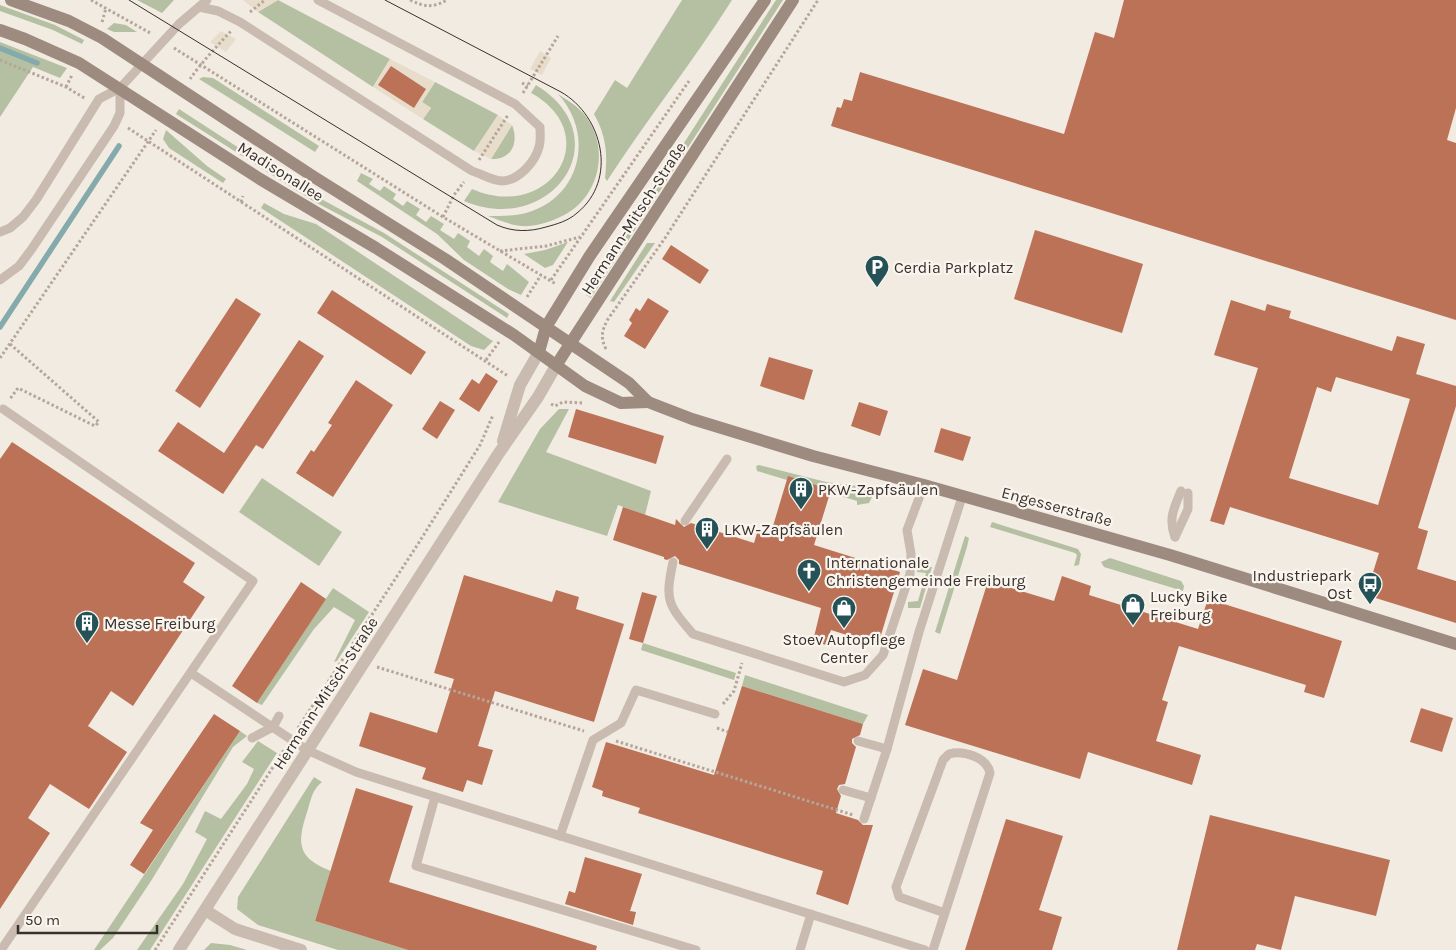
<svg xmlns="http://www.w3.org/2000/svg" width="1456" height="950" viewBox="0 0 1456 950" font-family="Karla,sans-serif">
<rect width="100%" height="100%" fill="#f2ebe2"/>
<g fill="#b5c0a3">
<polygon points="137,0 174,0 162,13"/>
<polygon points="278,0 390,59 373,87 258,12"/>
<path d="M682 0H732C693 62 647 119 607 181L605 178C608 154 606 135 594 114L615 80 627 88Z"/>
<polygon points="776,0 783,0 591,298 586,295"/>
<polygon points="0,5 55,25 84,40 82,44 53,30 0,11"/>
<polygon points="114,23 126,25 137,32 114,32 107,29"/>
<polygon points="0,42 67,68 60,78 33,67 0,117"/>
<polygon points="203,77 213,78 319,146 315,152 199,79"/>
<polygon points="435,82 498,115 474,151 423,119 431,108 422,102"/>
<path d="M536 85C622 138 551 238 464 201L472 189C550 223 606 134 531 93Z"/>
<path d="M558 94C567 100 576 105 583 113 612 147 600 201 558 218 547 223 533 227 521 226 510 225 499 220 488 216 501 216 514 216 526 213 581 198 595 134 558 94Z"/>
<polygon points="179,109 299,187 384,233 509,314 507,318 382,237 313,201 176,114"/>
<path d="M512 125C519 142 512 160 491 159Z"/>
<polygon points="166,130 207,166 226,179 223,183 169,148 163,139"/>
<polygon points="361,173 373,179 369,184 380,191 384,186 396,194 393,199 403,206 407,201 420,209 416,215 426,222 431,216 444,224 440,230 454,239 458,233 470,241 467,247 479,256 484,249 493,256 490,262 503,271 507,264 529,282 521,295 508,289 464,260 437,234 357,181"/>
<polygon points="264,203 284,214 316,224 491,340 493,341 484,350 471,346 261,208"/>
<polygon points="568,242 553,265 545,268 524,254 545,250"/>
<polygon points="647,243 655,243 614,302 610,301"/>
<polygon points="559,409 569,409 546,452 651,491 645,515 618,505 607,536 498,502 540,429"/>
<polygon points="759,465 826,482 865,487 875,491 869,503 857,505 857,501 834,494 831,490 788,477 787,480 757,471 756,466"/>
<polygon points="262,478 342,532 319,566 239,512"/>
<polygon points="992,522 1078,549 1081,554 1079,565 1074,566 1077,555 1075,553 990,527"/>
<polygon points="965,536 969,538 967,547 940,634 935,632"/>
<polygon points="1110,558 1181,581 1184,586 1183,591 1104,567 1101,562"/>
<polygon points="917,565 932,567 920,608 908,608 908,602 918,601 926,573 917,572"/>
<polygon points="333,588 369,612 337,661 334,662 355,620 334,607 314,629 262,705 257,703"/>
<polygon points="643,643 736,673 734,680 641,650"/>
<polygon points="745,675 868,715 863,724 742,686"/>
<polygon points="240,731 247,736 233,747 151,881 113,938 100,950 94,950"/>
<polygon points="258,741 277,753 150,950 137,950 183,884 207,839 195,832 205,811 221,819 247,784 254,769 242,762"/>
<path d="M314 777 322 782C313 789 311 798 308 809 298 840 294 857 331 871L315 921 408 950H338L258 925 237 909 238 897Z"/>
<polygon points="211,943 230,945 247,950 204,950"/>
</g>
<g fill="#e8dccb" fill-rule="evenodd">
<polygon points="243,0 277,0 258,12"/>
<polygon points="221,31 236,39 226,52 210,42"/>
<polygon points="540,51 551,58 542,75 530,69"/>
<path d="M390 59 435 82 422 102 431 108 423 119 373 87ZM391 67 426 89 414 108 379 85Z"/>
<polygon points="498,115 512,125 491,159 474,151"/>
</g>
<g fill="none" stroke-linecap="round" stroke-linejoin="round">
<g stroke="#84aaac" stroke-width="5.5">
<polyline points="0,48 37,63"/>
<polyline points="0,327 119,146"/>
</g>
</g>
<g fill="#bb7257" fill-rule="evenodd">
<polygon points="1124,0 1456,0 1456,108 1447,140 1456,143 1456,320 831,126 837,107 841,108 844,99 852,101 860,72 1064,134 1095,32 1114,38"/>
<polygon points="391,66 426,89 414,108 378,85"/>
<polygon points="1035,230 1143,264 1122,333 1014,299"/>
<polygon points="671,245 709,270 700,284 662,259"/>
<polygon points="332,290 426,352 411,375 317,313"/>
<polygon points="236,298 261,314 200,408 175,391"/>
<polygon points="648,298 669,311 645,349 624,336 632,323 629,320 636,308 640,311"/>
<path d="M1231 300 1265 311 1267 304 1291 311 1289 318 1392 351 1397 336 1425 344 1416 374 1456 386V406L1418 528 1428 531 1417 569 1456 581V623L1366 595 1379 553 1230 507 1224 525 1210 521 1258 368 1214 355ZM1336 377 1410 399 1378 505 1289 478 1317 387 1331 392Z"/>
<polygon points="299,340 324,356 263,449 256,445 223,494 158,451 178,422 224,453"/>
<polygon points="769,357 813,370 804,400 760,386"/>
<polygon points="486,373 498,381 479,412 459,399 472,379 479,384"/>
<polygon points="356,380 393,405 333,497 296,473 311,450 314,452 332,425 328,423"/>
<polygon points="440,401 455,410 437,439 422,429"/>
<polygon points="859,402 888,411 880,436 851,426"/>
<polygon points="576,409 664,436 656,464 568,437"/>
<polygon points="941,428 971,437 963,461 934,452"/>
<polygon points="12,442 195,563 183,582 205,597 133,706 111,691 88,726 127,752 89,809 50,784 28,818 50,833 0,909 0,459"/>
<polygon points="788,476 831,490 814,545 900,572 878,645 831,630 826,645 813,641 821,608 679,564 679,560 675,556 667,560 664,559 664,557 613,540 623,507 675,525 676,519 684,527 691,523 754,543 757,533 770,536"/>
<polygon points="464,575 552,602 556,590 579,597 576,609 624,624 594,722 495,691 478,746 493,750 482,785 467,780 463,792 422,779 426,768 359,746 370,712 437,733 454,679 434,673"/>
<polygon points="1062,576 1091,586 1089,595 1198,629 1208,599 1342,641 1324,698 1304,692 1306,685 1179,646 1162,700 1168,702 1156,741 1201,755 1192,785 1088,752 1080,779 905,725 923,669 957,680 988,581 1054,601"/>
<polygon points="301,582 326,599 257,703 232,686"/>
<polygon points="642,592 657,596 643,643 629,639"/>
<polygon points="742,686 863,724 860,735 852,739 852,743 856,747 845,784 839,785 837,789 841,796 836,813 858,820 863,825 873,825 848,905 816,894 823,871 638,813 640,808 602,796 603,791 592,787 606,742 714,775"/>
<polygon points="1421,708 1453,718 1442,752 1410,742"/>
<polygon points="214,714 240,731 144,874 130,865 153,830 140,823"/>
<polygon points="356,788 413,806 389,882 597,946 596,950 408,950 315,921"/>
<polygon points="1210,815 1390,860 1376,916 1295,896 1281,950 1257,944 1255,950 1177,950"/>
<polygon points="1006,819 1063,836 1039,910 1062,917 1052,950 965,950"/>
<polygon points="585,857 642,874 630,911 636,912 633,925 565,904 569,891 575,893"/>
</g>
<g fill="none" stroke-linecap="round" stroke-linejoin="round">
<g stroke="#b5a699" stroke-width="3" stroke-dasharray="2.5 2.5" stroke-linecap="butt">
<polyline points="91,0 152,34"/>
<path d="M410 0C424 7 433 8 447 0"/>
<polyline points="250,12 265,0"/>
<polyline points="102,22 106,8"/>
<polyline points="174,48 443,217 556,284"/>
<polyline points="0,60 66,87 86,99"/>
<path d="M190 79C201 63 218 45 231 31"/>
<polyline points="522,83 528,86"/>
<polyline points="66,87 72,75"/>
<polyline points="523,93 558,36"/>
<polyline points="128,128 508,376"/>
<polyline points="479,160 508,115"/>
<polyline points="241,202 243,196"/>
<polyline points="443,217 454,195 464,182"/>
<polyline points="500,251 546,246 580,237"/>
<polyline points="551,280 689,81"/>
<polyline points="527,297 541,275"/>
<polyline points="10,344 99,422 95,426 18,388 10,399"/>
<path d="M606 349C600 337 602 330 608 319L665 238 818 0"/>
<polyline points="0,358 156,130"/>
<polyline points="486,360 499,342"/>
<polyline points="551,404 555,406 563,402 583,403"/>
<polyline points="377,667 584,731"/>
<polyline points="723,704 734,691 742,663"/>
<polyline points="298,728 418,544 480,445 493,415"/>
<polyline points="717,728 728,732"/>
<polyline points="616,741 853,815"/>
<polyline points="155,950 284,750"/>
</g>
<g stroke="#c9bbaf" stroke-width="9">
<path d="M199 7 218 11 240 22 472 171C482 174 492 181 503 181 519 180 535 162 539 147 541 141 540 133 540 127L515 104 318 0"/>
<polyline points="0,232 10,228 23,217 36,200 99,99 120,88 179,24 207,0"/>
<polyline points="0,280 19,266 31,250 114,126 120,113 120,88"/>
<polyline points="685,521 727,459"/>
<path d="M1175 537C1168 519 1174 508 1181 491"/>
<polyline points="1175,537 1188,509 1188,493"/>
<path d="M673 562C665 600 667 604 693 634L844 682 865 675 883 655 910 574 911 554 907 530 924 485"/>
<polyline points="191,673 307,750 356,772 925,950"/>
<polyline points="252,738 273,727 279,716"/>
<polyline points="858,741 887,749"/>
<polyline points="843,790 871,798"/>
<polyline points="435,797 416,866 696,950"/>
<polyline points="864,819 887,749 919,632 962,497"/>
<polyline points="560,836 593,740 621,723 636,690 715,714"/>
<polyline points="1,950 253,581 3,409"/>
<polyline points="800,950 811,914"/>
<path d="M933 950 990 773C987 757 963 750 949 754L943 760 896 887 899 897 945 913"/>
</g>
<g stroke="#c9bbaf" stroke-width="12">
<polyline points="503,441 520,385 539,352"/>
<polyline points="205,910 235,929 301,950"/>
<polyline points="179,950 499,453 538,397 557,364"/>
</g>
<g stroke="#9d8b80" stroke-width="12">
<polyline points="11,0 69,21 102,38 314,177 445,259 629,383 648,402 692,419 813,456 924,485 1170,555 1456,644"/>
<polyline points="0,30 25,39 79,63 260,179 376,248 514,335 585,386 621,403 648,402"/>
<polyline points="539,352 546,327 589,257 765,0"/>
<polyline points="557,364 793,0"/>
</g>
<path stroke="#39302c" stroke-width="1" d="M129 0 497 225C513 232 529 232 546 227 557 224 568 221 577 213 618 180 603 116 561 92L385 0"/>
</g>
<defs>
<symbol id="parking-pin" viewBox="-11 -11 22 30"><path d="M0 17L-7.5 6A9.5 9.5 0 1 1 7.5 6Z" fill="#255257" stroke="#f9f5ee"/><path d="M-3.5-5.5H1a3.5 3.5 0 0 1 0 7H-1V5.5H-3.5ZM-1-3.4V-.6H.8a1.4 1.4 0 0 0 0-2.8Z" fill="#fff"/></symbol>
<symbol id="building-pin" viewBox="-11 -11 22 30"><path d="M0 17L-7.5 6A9.5 9.5 0 1 1 7.5 6Z" fill="#255257" stroke="#f9f5ee"/><path d="M-4-6H4V6H1V3H-1V6H-4ZM-2.5-4.3h1.7v1.8h-1.7ZM.8-4.3h1.7v1.8H.8ZM-2.5-1h1.7V.8h-1.7ZM.8-1h1.7V.8H.8Z" fill="#fff"/></symbol>
<symbol id="church-pin" viewBox="-11 -11 22 30"><path d="M0 17L-7.5 6A9.5 9.5 0 1 1 7.5 6Z" fill="#255257" stroke="#f9f5ee"/><path d="M-1.2-6h2.4v3.5h3.3v2.4h-3.3V6h-2.4V-.1h-3.3v-2.4h3.3Z" fill="#fff"/></symbol>
<symbol id="bus-pin" viewBox="-11 -11 22 30"><path d="M0 17L-7.5 6A9.5 9.5 0 1 1 7.5 6Z" fill="#255257" stroke="#f9f5ee"/><path d="M-5-6H5V4H4V6H2V4H-2V6H-4V4H-5ZM-3.5-4V0h7V-4ZM-3.5 1.2v1.5H-2V1.2ZM2 1.2v1.5H3.5V1.2Z" fill="#fff"/></symbol>
<symbol id="shop-pin" viewBox="-11 -11 22 30"><path d="M0 17L-7.5 6A9.5 9.5 0 1 1 7.5 6Z" fill="#255257" stroke="#f9f5ee"/><path d="M-5-2.5h2.3a2.7 3.5 0 0 1 5.4 0H5L5.5 6h-11ZM-1.5-2.5h3a1.5 2.3 0 0 0-3 0Z" fill="#fff"/></symbol>
</defs>
<g fill-rule="evenodd">
<use href="#parking-pin" x="863" y="253" width="28" height="38"/>
<use href="#building-pin" x="787" y="475" width="28" height="38"/>
<use href="#building-pin" x="693" y="515" width="28" height="38"/>
<use href="#church-pin" x="795" y="557" width="28" height="38"/>
<use href="#bus-pin" x="1356" y="570" width="28" height="38"/>
<use href="#shop-pin" x="1119" y="591" width="28" height="38"/>
<use href="#shop-pin" x="830" y="594" width="28" height="38"/>
<use href="#building-pin" x="73" y="609" width="28" height="38"/>
</g>
<g text-anchor="middle" stroke-width="4.5" stroke-linejoin="round" paint-order="stroke">
<g font-size="16" fill="#39302c" stroke="#f9f5ee">
<text transform="translate(281 171) rotate(32)" y="6">Madisonallee</text>
<text transform="translate(633 218) rotate(-57)" y="6">Hermann-Mitsch-Straße</text>
<text transform="translate(1057 506) rotate(15)" y="6">Engesserstraße</text>
<text transform="translate(325 693) rotate(-57)" y="6">Hermann-Mitsch-Straße</text>
</g>
<g font-size="16" fill="#39302c" stroke="#f9f5ee" text-anchor="start">
<text x="894" y="273">Cerdia Parkplatz</text>
<text x="818" y="495">PKW-Zapfsäulen</text>
<text x="724" y="535">LKW-Zapfsäulen</text>
<text x="826" y="568">Internationale<tspan x="826" dy="18">Christengemeinde Freiburg</tspan></text>
<text x="1352" y="581" text-anchor="end">Industriepark<tspan x="1352" dy="18">Ost</tspan></text>
<text x="1150" y="602">Lucky Bike<tspan x="1150" dy="18">Freiburg</tspan></text>
<text x="104" y="629">Messe Freiburg</text>
<text x="844" y="645" text-anchor="middle">Stoev Autopflege<tspan x="844" dy="18">Center</tspan></text>
</g>
</g>
<path d="M18 925v8h139v-8" fill="none" stroke="#39302c" stroke-width="2.5"/>
<text x="25" y="925" font-size="15" fill="#39302c" stroke="#f9f5ee" stroke-width="4" paint-order="stroke">50 m</text>
</svg>
